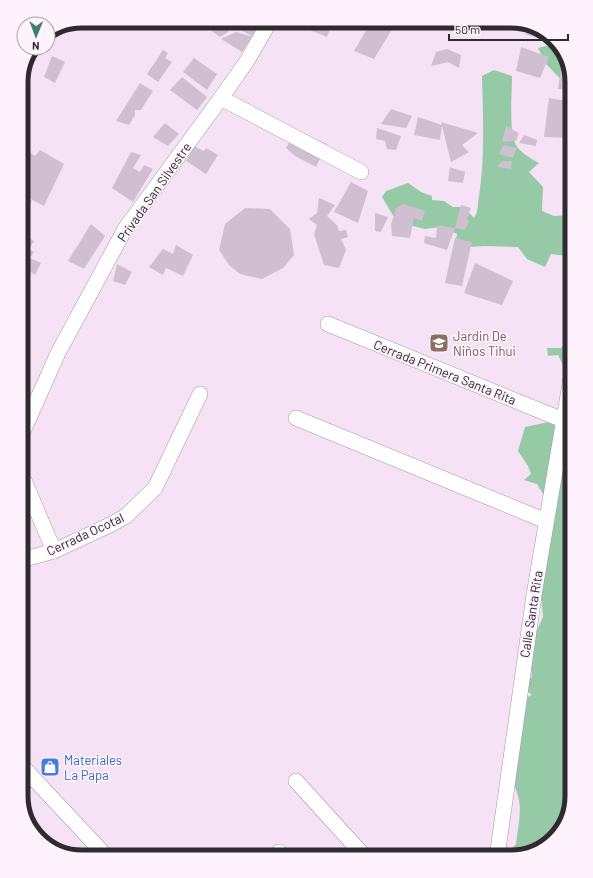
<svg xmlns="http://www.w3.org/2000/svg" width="593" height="878" viewBox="0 0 593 878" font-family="Barlow,sans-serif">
<rect width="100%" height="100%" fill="#f5e3f5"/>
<g fill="#96c9a5">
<path d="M553 44H557C568 56 572 75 572 91L547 65 538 48Z"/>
<path d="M494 70 512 76C512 93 509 129 515 143 518 151 531 159 539 163L529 172 543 187 542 211 554 216 572 215V291L566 256 551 254 545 267 527 259 518 247 485 246 467 247 456 239 457 234 441 227 425 229 397 222 382 197 386 191 408 183 421 192 432 196V200L444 201 453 207H464L474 218C479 210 477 205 479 197 485 157 483 117 482 76Z"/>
<polygon points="572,335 572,375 562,363 558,355 548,356 547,348 561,348"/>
<path d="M572 417V797L564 827 541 849 511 857 513 847 516 844C521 808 524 801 506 769L523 699 532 695 521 686 532 677 529 647 543 617 539 572 546 499 537 484 524 480 531 474 528 466 518 451 525 427Z"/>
</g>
<g fill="#d0bfd0">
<polygon points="198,21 225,21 231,26 228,32 220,37"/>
<polygon points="227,21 263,21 253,37"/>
<polygon points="311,21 328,21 332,23 327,37 307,29"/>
<polygon points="338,21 352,21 343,29 337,23"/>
<polygon points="381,21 397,21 374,59 354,51 371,22 379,24"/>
<polygon points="530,26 545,31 558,45 525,34"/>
<polygon points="236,32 253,37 242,52 221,39"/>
<polygon points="521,47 549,57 540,78 516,71"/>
<polygon points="447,49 461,55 459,68 448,62 431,66 436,52"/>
<polygon points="163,50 168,53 165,58 172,62 158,82 147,74"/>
<polygon points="52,56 65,62 55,83 44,77"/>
<polygon points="194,58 217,74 207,90 183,72"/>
<polygon points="562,62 567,63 572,82 572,90 558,89"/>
<polygon points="182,77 207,97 197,110 170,90"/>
<polygon points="140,83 153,91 141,110 135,110 135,115 129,125 116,121"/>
<polygon points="549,98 572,102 571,138 544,137"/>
<polygon points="391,109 412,116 406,128 381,124"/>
<polygon points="418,117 442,125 440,140 414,135"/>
<polygon points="441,122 478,133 462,145 469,152 451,162"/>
<polygon points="165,123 179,134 168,146 153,137"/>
<polygon points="506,126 519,133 516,141 502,142"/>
<polygon points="377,128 401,136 396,150 387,149 385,141 376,139"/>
<polygon points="303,134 327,144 316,167 295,156 286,148 291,140"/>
<polygon points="524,135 537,140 536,146 519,143"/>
<polygon points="503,145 517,148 513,158 499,154"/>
<polygon points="21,146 35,156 40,150 64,164 44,206 21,194"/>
<polygon points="194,146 204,151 206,148 218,155 206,174 186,161 190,154 188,152"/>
<polygon points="131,152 141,155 133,168 140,172 144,165 153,169 133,202 112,188"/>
<polygon points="502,161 512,161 511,169 497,167"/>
<polygon points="450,167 465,172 463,183 448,181"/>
<polygon points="351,182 368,191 358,223 334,212"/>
<polygon points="27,198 32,201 22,222 21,204"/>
<polygon points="319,198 335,205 327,216 337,225 339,231 346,230 348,237 341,239 346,250 339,268 324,265 314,234 317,225 309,219 317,213"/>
<polygon points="404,204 425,211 422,221 414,218 410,238 392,236 391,224 397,207"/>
<polygon points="461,205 471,208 467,218 469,222 465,230 455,228"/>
<polygon points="245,208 270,209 290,229 294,255 283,268 262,279 240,274 229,265 219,250 225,224"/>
<polygon points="375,213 388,217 381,232 375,231"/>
<polygon points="91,224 105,236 84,269 68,261"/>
<polygon points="437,225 455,228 447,250 424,243 425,236 436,238"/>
<polygon points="25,236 34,241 29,249 34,252 30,258 41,263 35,275 21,265 21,244"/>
<polygon points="455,238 472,242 462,286 445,283"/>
<polygon points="176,245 193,255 183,276 166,268 163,275 149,267 163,249 173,254"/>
<polygon points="475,263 513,281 502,305 464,293"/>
<polygon points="117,264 132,272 125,285 113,281"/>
</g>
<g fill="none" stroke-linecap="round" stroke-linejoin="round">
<defs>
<g id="minor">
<polyline points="221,98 361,172"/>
<polyline points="328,324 563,420"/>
<polyline points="296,418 546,521"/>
<polyline points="21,436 58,353 125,229 221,98 247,61 270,21"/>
<polyline points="21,473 54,551"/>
<polyline points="21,560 54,551 112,524 126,516 155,488 200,394"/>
<polyline points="21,765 107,857"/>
<polyline points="296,781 365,857"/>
<polyline points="279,852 283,857"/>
<polyline points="497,857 534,595 572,372"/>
</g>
</defs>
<use href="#minor" stroke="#a796a7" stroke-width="16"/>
<use href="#minor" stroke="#fff" stroke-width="15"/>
</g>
<defs>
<symbol id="school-square" viewBox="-11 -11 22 22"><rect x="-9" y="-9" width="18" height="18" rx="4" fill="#8d6e63" stroke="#fef3fd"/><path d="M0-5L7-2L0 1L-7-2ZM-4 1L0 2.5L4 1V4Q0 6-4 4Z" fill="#fff"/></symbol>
<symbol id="shop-square" viewBox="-11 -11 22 22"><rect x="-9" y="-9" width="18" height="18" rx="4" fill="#3f7fe0" stroke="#fef3fd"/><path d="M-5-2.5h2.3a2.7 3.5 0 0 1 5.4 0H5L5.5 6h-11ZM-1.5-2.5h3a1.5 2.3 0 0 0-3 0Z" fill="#fff"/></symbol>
</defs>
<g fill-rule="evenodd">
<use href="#school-square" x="428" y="332" width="22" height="22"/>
<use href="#shop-square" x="39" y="756" width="22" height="22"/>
</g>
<g text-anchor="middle" stroke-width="3" stroke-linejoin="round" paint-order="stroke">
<g font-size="13" fill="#302930" stroke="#fef3fd">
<text transform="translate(154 192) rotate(-55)" y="5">Privada San Silvestre</text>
<text transform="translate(445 372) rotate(22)" y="5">Cerrada Primera Santa Rita</text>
<text transform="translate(85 534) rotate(-25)" y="5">Cerrada Ocotal</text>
<text transform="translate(531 614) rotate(-81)" y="5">Calle Santa Rita</text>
</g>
<g font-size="13" fill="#785e54" stroke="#fef3fd" text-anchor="start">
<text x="453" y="341">Jardin De<tspan x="453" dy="15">Niños Tihui</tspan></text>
</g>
<g font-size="13" fill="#366cbe" stroke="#fef3fd" text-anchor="start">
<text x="64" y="765">Materiales<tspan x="64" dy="15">La Papa</tspan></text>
</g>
</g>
<path d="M0 0H593V878H0ZM82 28H511A54 54 0 0 1 565 82V796A54 54 0 0 1 511 850H82A54 54 0 0 1 28 796V82A54 54 0 0 1 82 28Z" fill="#fef3fd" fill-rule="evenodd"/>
<path fill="none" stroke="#302930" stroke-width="5" d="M82 28H511A54 54 0 0 1 565 82V796A54 54 0 0 1 511 850H82A54 54 0 0 1 28 796V82A54 54 0 0 1 82 28Z"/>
<g transform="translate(36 36) rotate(181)"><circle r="19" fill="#fef3fd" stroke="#aca2ab"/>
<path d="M0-3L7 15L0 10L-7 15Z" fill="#3c8073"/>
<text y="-6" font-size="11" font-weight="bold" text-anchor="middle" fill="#302930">N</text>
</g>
<path d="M449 34v6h119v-6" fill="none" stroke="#302930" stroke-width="2"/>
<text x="455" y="34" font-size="12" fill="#302930" stroke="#fef3fd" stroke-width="3" paint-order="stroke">50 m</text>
</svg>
